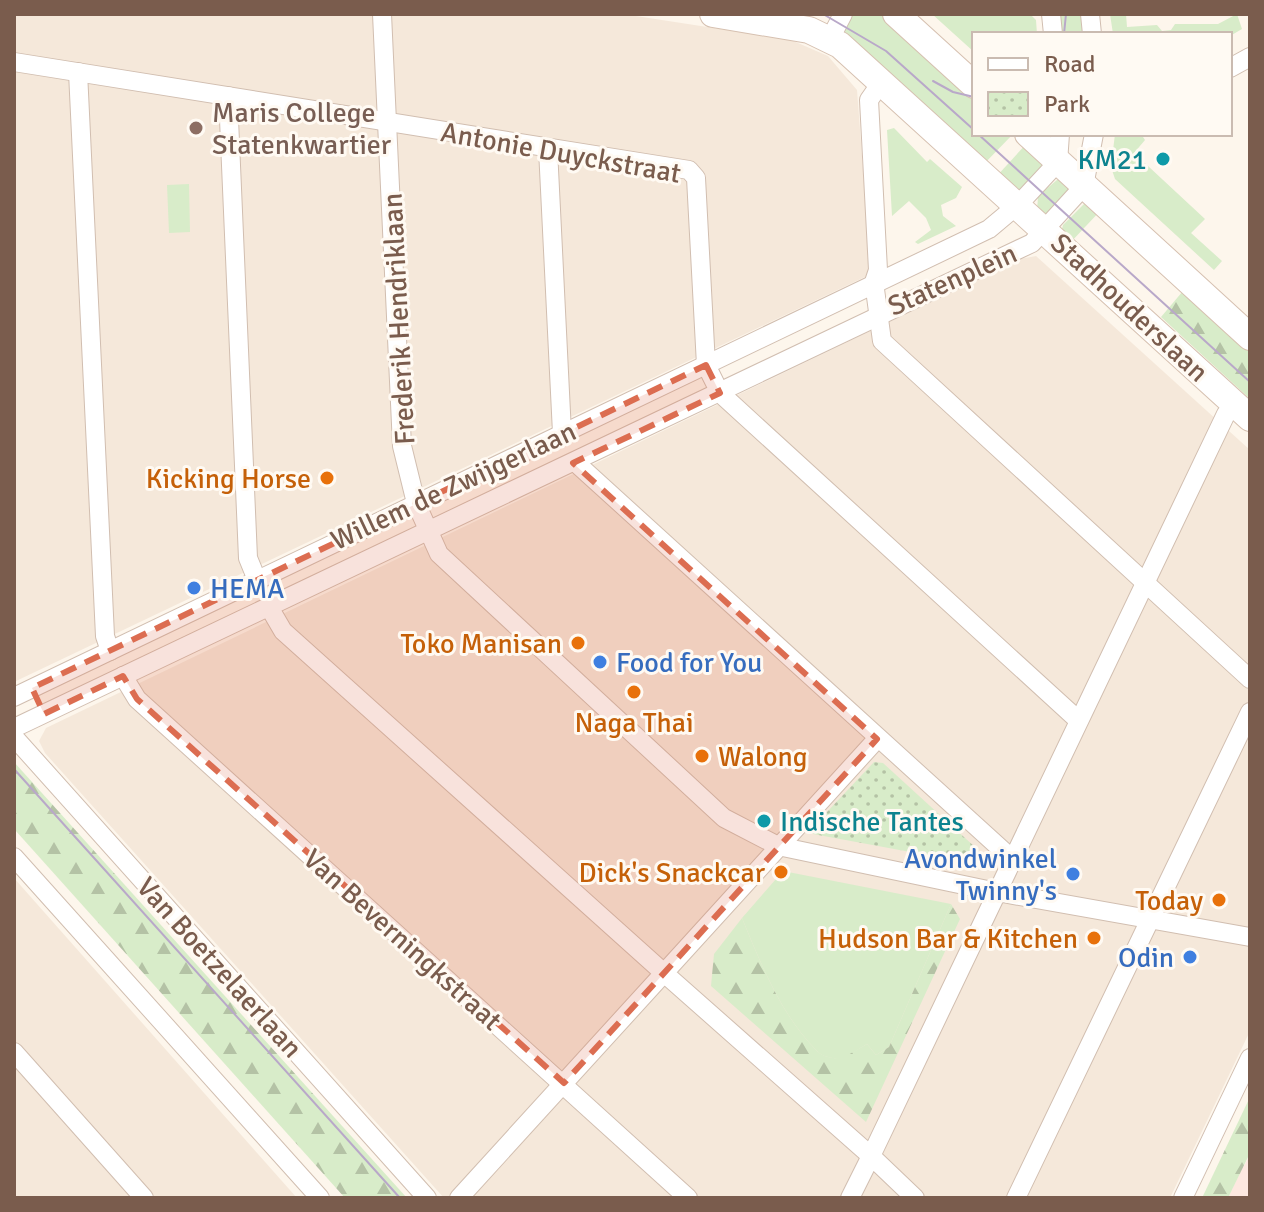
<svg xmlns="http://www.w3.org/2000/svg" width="1264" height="1212" viewBox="0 0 1264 1212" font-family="Signika,sans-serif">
<defs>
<pattern id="forest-firs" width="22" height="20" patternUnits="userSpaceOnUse" patternTransform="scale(2)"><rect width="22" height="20" fill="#d8ecc9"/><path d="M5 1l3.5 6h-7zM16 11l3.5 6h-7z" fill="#b4c2a5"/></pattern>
<pattern id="park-dots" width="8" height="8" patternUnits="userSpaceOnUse" patternTransform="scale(2)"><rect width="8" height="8" fill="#d8ecc9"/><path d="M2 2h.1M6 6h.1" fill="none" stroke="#b4c2a5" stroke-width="1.8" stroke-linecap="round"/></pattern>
</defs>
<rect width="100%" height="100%" fill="#fdf6ec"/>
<g fill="#f5e8da">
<polygon points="14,14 623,14 791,40 828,56 857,90 871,274 14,682"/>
<polygon points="1036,256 1250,450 1250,1031 1170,1198 444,1198 45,753 39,741 46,728 1020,259"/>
<polygon points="14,878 297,1198 14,1198"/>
</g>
<polygon fill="#fde8e0" points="1250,1155 1250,1198 1228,1198 1240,1173"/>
<g fill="#d8ecc9">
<polygon points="852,14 892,14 974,90 974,134 1013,134 983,165 842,33"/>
<polygon points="932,14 1030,14 1036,20 1037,34 974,34 974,52"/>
<polygon points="1062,14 1080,14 1085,21 1086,34 1059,34 1058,20"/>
<polygon points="1110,14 1126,14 1127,27 1157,25 1162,31 1171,30 1175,24 1218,24 1237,14 1242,29 1230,36 1113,34"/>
<polygon points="894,128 927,162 930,159 962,187 956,198 941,205 943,216 956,226 918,244 915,242 931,230 926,218 909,201 892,216 887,130"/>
<polygon points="1115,134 1141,134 1145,140 1134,153 1205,219 1191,233 1222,261 1214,270 1115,179 1111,167"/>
<polygon points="1028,142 1044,165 1019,192 995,178"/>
<polygon points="1057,180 1063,180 1069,190 1045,215 1037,211 1038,196"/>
<polygon points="189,184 190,232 169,233 167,185"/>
<polygon points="1087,201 1102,209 1069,244 1061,233 1063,225"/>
<path d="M783 871 951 904 889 1047 876 1055 867 1044 841 1060C833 1058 822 1057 817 1051 781 1015 761 964 742 918Z"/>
</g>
<g fill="url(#forest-firs)">
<polygon points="1183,291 1250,352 1250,399 1161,317"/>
<polygon points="14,762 407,1198 345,1198 15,830"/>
<path d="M951 904 960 919 866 1122 711 986 714 954 742 918C761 964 781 1015 817 1051 823 1057 833 1058 841 1059L867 1044 876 1055 889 1047Z"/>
<polygon points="1250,1097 1250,1153 1228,1198 1202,1198"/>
</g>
<polygon fill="url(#park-dots)" points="874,762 883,763 988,859 986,866 813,834 811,829"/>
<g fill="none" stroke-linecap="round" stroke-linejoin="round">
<defs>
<g id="street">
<polyline points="382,14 402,446 416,503 439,554 724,818 778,846 997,892 1250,937"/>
<polyline points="1051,14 1053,34"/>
<polyline points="1090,14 1092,34"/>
<polyline points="830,39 843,14"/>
<polyline points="14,62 689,170 696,178 706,365 720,393 1078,720"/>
<polyline points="1230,68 1250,57"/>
<polyline points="78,72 105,636 110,651"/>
<polyline points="883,80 869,100 878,270 874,282 882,341 1250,679"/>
<polyline points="228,96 248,558 257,580"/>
<polyline points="548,149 562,433"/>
<polyline points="575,462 1011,858"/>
<polyline points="269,607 283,631 664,973 459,1198"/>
<polyline points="123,676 137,699 688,1198"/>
<polyline points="14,697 989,229 1019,204 1058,162 1060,134"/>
<polyline points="14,728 1032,243 1084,186 1094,134"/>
<polyline points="14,737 427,1198"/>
<polyline points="877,739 664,973 871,1156 1226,414 1235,404"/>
<polyline points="14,857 320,1198"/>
<polyline points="14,1052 144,1198"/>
<polyline points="850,1198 871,1156 915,1198"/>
<polyline points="1016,1198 1250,712"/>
<polyline points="1183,1198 1250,1058"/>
</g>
<g id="secondary">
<polyline points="713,14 809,30 840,45 1250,418"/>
<polyline points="896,14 974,85"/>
<polyline points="1028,134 1250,337"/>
</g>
</defs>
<use href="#street" stroke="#d1beb0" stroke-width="20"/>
<use href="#secondary" stroke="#d6c0b0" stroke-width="28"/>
<use href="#street" stroke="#fff" stroke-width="18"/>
<use href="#secondary" stroke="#fff" stroke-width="26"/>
<g stroke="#b9a8c9" stroke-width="2">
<polyline points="823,14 886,51 974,130"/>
<polyline points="1064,34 1066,14"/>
<polyline points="933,81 953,92 974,97"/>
<polyline points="978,134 1250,382"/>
<polyline points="14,769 400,1198"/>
</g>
</g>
<path fill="#dc6d51" fill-opacity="0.2" stroke="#dc6d51" stroke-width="6" stroke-dasharray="16 10" stroke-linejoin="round" d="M706 365 720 393 573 463 877 739 564 1083 137 699 123 676 44 714 32 688Z"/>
<circle fill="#8d6e63" stroke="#fffaf3" stroke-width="3" cx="196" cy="128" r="8"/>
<g fill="#0f9aa8" stroke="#fffaf3" stroke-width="3">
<circle cx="1163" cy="159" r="8"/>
<circle cx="764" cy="821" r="8"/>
</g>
<g fill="#e8710a" stroke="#fffaf3" stroke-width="3">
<circle cx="327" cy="478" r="8"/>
<circle cx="578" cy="643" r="8"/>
<circle cx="634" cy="692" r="8"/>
<circle cx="702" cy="756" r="8"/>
<circle cx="781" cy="872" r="8"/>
<circle cx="1219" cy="900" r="8"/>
<circle cx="1094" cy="938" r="8"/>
</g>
<g fill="#3f7fe0" stroke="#fffaf3" stroke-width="3">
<circle cx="194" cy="588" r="8"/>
<circle cx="600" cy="662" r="8"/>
<circle cx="1073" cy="874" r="8"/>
<circle cx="1190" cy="957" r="8"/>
</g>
<g text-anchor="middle" stroke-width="6" stroke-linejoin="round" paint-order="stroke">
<g font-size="28" fill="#785e54" stroke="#fffaf3" text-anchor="start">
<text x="212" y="122">Maris College<tspan x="212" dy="32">Statenkwartier</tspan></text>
</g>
<g font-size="28" fill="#7a5c4d" stroke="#fffaf3">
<text transform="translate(561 152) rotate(10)" y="10">Antonie Duyckstraat</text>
<text transform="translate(952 279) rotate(-24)" y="10">Statenplein</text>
<text transform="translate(1130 307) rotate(43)" y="10">Stadhouderslaan</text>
<text transform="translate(398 319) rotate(-93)" y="10">Frederik Hendriklaan</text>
<text transform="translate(453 485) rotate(-25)" y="10">Willem de Zwijgerlaan</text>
<text transform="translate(403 939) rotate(42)" y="10">Van Beverningkstraat</text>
<text transform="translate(220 967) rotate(48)" y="10">Van Boetzelaerlaan</text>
</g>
<g font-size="28" fill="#0d838f" stroke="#fffaf3" text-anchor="end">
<text x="1147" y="169">KM21</text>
<text x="780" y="831" text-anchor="start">Indische Tantes</text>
</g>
<g font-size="28" fill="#c56008" stroke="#fffaf3" text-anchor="end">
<text x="311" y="488">Kicking Horse</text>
<text x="562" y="653">Toko Manisan</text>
<text x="634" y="732" text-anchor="middle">Naga Thai</text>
<text x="718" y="766" text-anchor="start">Walong</text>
<text x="765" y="882">Dick's Snackcar</text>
<text x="1203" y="910">Today</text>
<text x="1078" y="948">Hudson Bar &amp; Kitchen</text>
</g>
<g font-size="28" fill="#366cbe" stroke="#fffaf3" text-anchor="start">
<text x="210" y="598">HEMA</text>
<text x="616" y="672">Food for You</text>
<text x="1057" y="868" text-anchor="end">Avondwinkel<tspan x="1057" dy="32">Twinny's</tspan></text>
<text x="1174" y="967" text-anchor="end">Odin</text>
</g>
</g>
<rect width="1264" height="1212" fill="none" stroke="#7a5c4d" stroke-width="32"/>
<rect x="972" y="32" width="260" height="104" fill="#fffaf3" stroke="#cabbb1" stroke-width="2"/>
<rect x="988" y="58" width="40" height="12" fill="#ffffff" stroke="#cabbb1" stroke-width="2"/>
<text x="1044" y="72" font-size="24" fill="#7a5c4d">Road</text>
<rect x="988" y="92" width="40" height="24" fill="url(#park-dots)" stroke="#cabbb1" stroke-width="2"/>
<text x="1044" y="112" font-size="24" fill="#7a5c4d">Park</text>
</svg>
